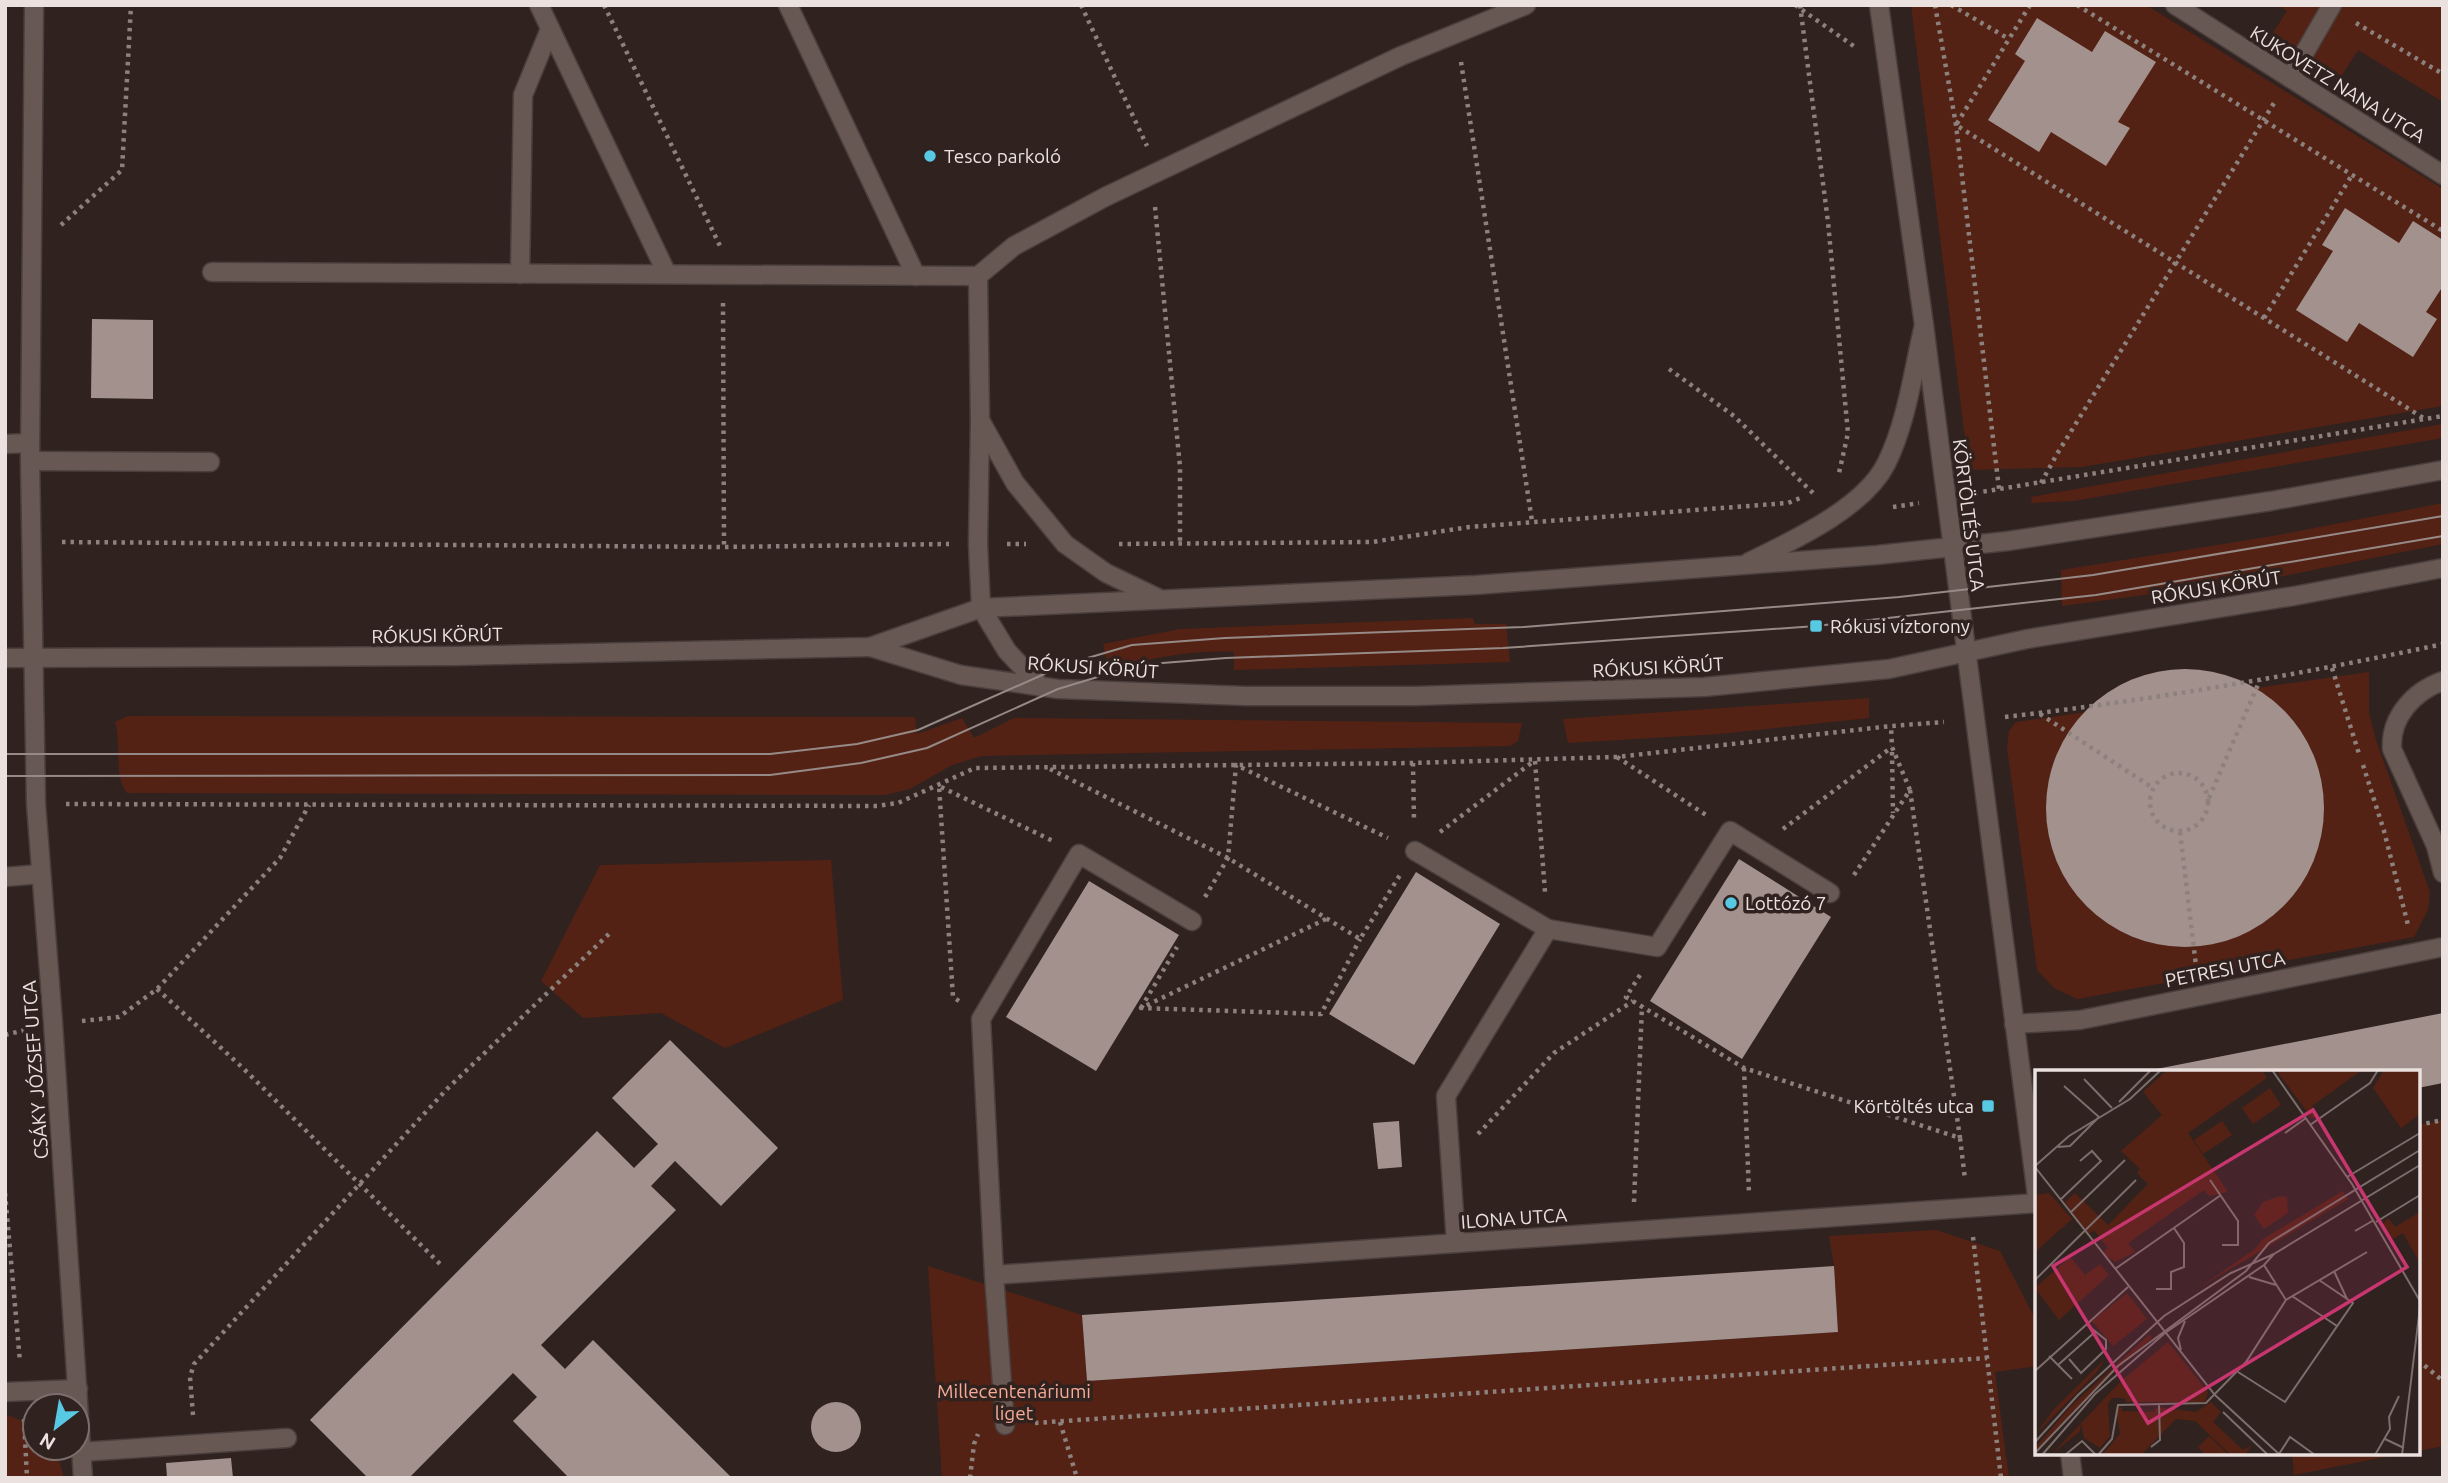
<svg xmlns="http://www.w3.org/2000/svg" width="2448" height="1483" viewBox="0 0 2448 1483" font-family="Ubuntu,sans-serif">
<rect width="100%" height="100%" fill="#30221f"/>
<g fill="#542215">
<polygon points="1911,5 2146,5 2443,189 2443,406 2082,467 1969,470"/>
<polygon points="2278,5 2443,5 2443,102 2358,50 2339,80 2271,36 2287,11"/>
<polygon points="2443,424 2443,438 2073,501 2032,503 2031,497"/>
<polygon points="2443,503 2443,544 2279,577 2062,606 2061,570 2273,536"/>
<path d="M1473 618 1475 624H1506L1510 662 1234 670V652C1192 649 1149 660 1108 667L1103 644 1180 629Z"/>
<polygon points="2369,672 2369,714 2376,740 2430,892 2428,910 2414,937 2077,999 2054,988 2037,970 2007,747 2009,731 2016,722"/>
<polygon points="1869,698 1869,718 1720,734 1568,743 1563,719"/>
<path d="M128 716 915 717 917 734 962 718 974 738 1014 718 1522 723 1518 741 1510 746 982 756 952 765 910 789 885 795 127 793C113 775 122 744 115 722Z"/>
<polygon points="831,860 843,1000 725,1048 661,1013 583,1018 541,981 600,865"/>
<polygon points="2443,1120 2443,1446 2418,1451 2418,1125"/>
<polygon points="1936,1230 2000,1251 2037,1322 2037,1366 1995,1372 2009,1478 942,1478 928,1266 1082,1315 1087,1381 1838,1332 1834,1266 1829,1236"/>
<polygon points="5,1414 35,1426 35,1448 53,1448 57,1453 64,1478 5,1478"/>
<polygon points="2292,1453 2405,1453 2294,1475"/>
</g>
<g fill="#a2918d">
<polygon points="2037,18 2092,52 2105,31 2156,62 2118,122 2130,128 2106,166 2051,132 2039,152 1988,120 2025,61 2015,54"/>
<polygon points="2345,208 2399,243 2413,221 2443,240 2443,286 2426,312 2437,319 2413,357 2359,323 2347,342 2296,310 2333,251 2322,245"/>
<polygon points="92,319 153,320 153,399 91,398"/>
<circle cx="2185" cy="808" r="139"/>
<polygon points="1739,859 1831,917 1742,1059 1650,1001"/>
<polygon points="1416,872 1500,924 1414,1065 1329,1014"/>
<polygon points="1089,881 1179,935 1096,1071 1006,1017"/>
<polygon points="2443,1013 2443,1083 2418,1088 2418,1072 2141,1072"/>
<polygon points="670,1040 778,1148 721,1206 675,1161 651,1186 676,1210 541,1345 565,1369 593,1340 732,1478 569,1478 513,1421 537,1397 513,1373 409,1478 368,1478 310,1420 597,1131 634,1168 658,1144 612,1098"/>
<polygon points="1399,1121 1402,1167 1378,1169 1373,1123"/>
<polygon points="1834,1266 1838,1332 1087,1381 1082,1315"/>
<circle cx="836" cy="1427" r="25"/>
<polygon points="231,1458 233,1478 167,1478 166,1463"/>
</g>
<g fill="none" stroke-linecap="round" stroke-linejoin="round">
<defs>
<g id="lane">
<polyline points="539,5 667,274"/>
<polyline points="788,5 916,276"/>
<polyline points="2290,78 2332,5"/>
<polyline points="212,272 978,276 1014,246 1105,197 1401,56 1526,5"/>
<polyline points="520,274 523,95 550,29"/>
<polyline points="978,276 980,420 978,544 981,608"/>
<polyline points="30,461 210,462"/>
<path d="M2443 681C2414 691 2390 717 2392 749L2436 846 2443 873"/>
<polyline points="1415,851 1548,929"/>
<polyline points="1456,1243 1446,1096 1548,929 1657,947 1730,831 1830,893"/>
<polyline points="1005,1425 994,1275 981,1019 1079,854 1192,921"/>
<polyline points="81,1452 287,1438"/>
</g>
<g id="street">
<polyline points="34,5 30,461 36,804 53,1023 83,1478"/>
<polyline points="1879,5 1924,325 2037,1196"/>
<polyline points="2175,5 2443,175"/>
<polyline points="5,444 30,443"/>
<polyline points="5,877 40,874"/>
<polyline points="2014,1024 2080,1020 2443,947"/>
<polyline points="994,1275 2037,1203"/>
<polyline points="5,1392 78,1389"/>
<polyline points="2070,1453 2073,1478"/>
</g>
<g id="secondary">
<polyline points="980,420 1015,483 1065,544 1106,573 1158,598"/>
<path d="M1749 562C1792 541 1864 508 1886 464 1907 422 1913 371 1924 325"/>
<polyline points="981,608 1007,651 1041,687"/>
<polyline points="870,647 961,675 1058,689 1246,696 1415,696 1704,687 1889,669 2027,639 2294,596 2443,568"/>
<polyline points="5,658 455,656 870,647 981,608 1476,585 1877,555 2008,541 2271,501 2443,470"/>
</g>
</defs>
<use href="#lane" stroke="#4a3f3c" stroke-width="21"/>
<use href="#street" stroke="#4a3f3c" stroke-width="21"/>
<use href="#secondary" stroke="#4a3f3c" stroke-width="21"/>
<g stroke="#8d817e" stroke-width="4.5" stroke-dasharray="3.5 5" stroke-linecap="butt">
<polyline points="604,5 720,246"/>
<polyline points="1081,5 1147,146"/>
<polyline points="1795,5 1855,47"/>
<polyline points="1800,5 1828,222 1848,433 1839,473"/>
<polyline points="1935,5 1956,125 1999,489"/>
<polyline points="1951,5 2009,39"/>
<polyline points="2030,5 1956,125 2425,419"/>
<polyline points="2077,5 2443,231"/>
<polyline points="2356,23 2443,74"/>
<polyline points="1461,62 1532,521"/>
<polyline points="1155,207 1180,467 1180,544"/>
<polyline points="61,225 122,170 131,5"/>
<polyline points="723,303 724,547"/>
<polyline points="2264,318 2352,175"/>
<polyline points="1669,369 1734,416 1813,493"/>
<polyline points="2041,483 2057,454 2274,103"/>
<polyline points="1975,493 2443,416"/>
<polyline points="1893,507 1919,503"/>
<polyline points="62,542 724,547 949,544"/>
<polyline points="1007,544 1026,544"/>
<polyline points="1119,544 1372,542 1469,527 1788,503 1800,498"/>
<polyline points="2332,668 2360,757"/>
<polyline points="2040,714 2153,788"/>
<path d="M2005 717C2152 700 2298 675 2443 644"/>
<polyline points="1892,752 1893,813"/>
<polyline points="1617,757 1706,815"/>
<polyline points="1535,761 1545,892"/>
<polyline points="1413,763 1414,821"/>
<polyline points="2363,765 2384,831 2408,925"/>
<polyline points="1050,769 1228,858 1360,939 1400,875"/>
<circle cx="2179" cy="802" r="29"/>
<polyline points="1910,790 1960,1138"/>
<polyline points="2209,798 2260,680"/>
<polyline points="66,804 877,806 898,803 975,768 1413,763 1617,757 1891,726 1944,722"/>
<polyline points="1783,829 1892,747"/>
<polyline points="1440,832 1534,761"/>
<polyline points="2180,832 2196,966"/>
<polyline points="1854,875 1910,790 1892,747 1891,726"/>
<polyline points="1205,897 1228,858 1236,765 1388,838"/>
<polyline points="1326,919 1141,1008 1321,1014 1360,939"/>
<polyline points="1640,975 1626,997 1744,1068 1960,1138 1965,1179"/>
<polyline points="157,989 244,1069 441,1265"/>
<polyline points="959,1001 953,997 939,786 1053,841"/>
<polyline points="1141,1008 1177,947"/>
<polyline points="82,1021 119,1017 157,989 280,858 309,805"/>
<polyline points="5,1035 25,1030"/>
<polyline points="1744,1068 1749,1193"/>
<polyline points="2418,1125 2443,1120"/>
<polyline points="1478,1134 1554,1053 1633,1001"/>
<polyline points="5,1193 20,1362"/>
<polyline points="1634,1202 1642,1006"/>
<polyline points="1973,1237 2001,1478"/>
<polyline points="2418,1360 2443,1381"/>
<polyline points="193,1415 190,1377 194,1364 447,1089 612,931"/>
<polyline points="24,1419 27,1478"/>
<polyline points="1060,1422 1077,1478"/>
<polyline points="1035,1423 1987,1358"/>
<polyline points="970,1478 974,1444 978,1434"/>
</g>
<use href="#lane" stroke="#685854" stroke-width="18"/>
<use href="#street" stroke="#685854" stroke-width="18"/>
<use href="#secondary" stroke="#685854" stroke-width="18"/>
<g stroke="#968a87" stroke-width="2">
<polyline points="5,754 770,754 857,744 918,730 1067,664 1132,645 1225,638 1523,627 1899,597 2093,575 2443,516"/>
<polyline points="5,776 770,775 861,763 927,748 1058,689 1137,665 1226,658 1503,648 1816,626 2096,595 2443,536"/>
</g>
</g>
<g fill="#57c9e3" stroke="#30221f" stroke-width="2.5">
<circle cx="930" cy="156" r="7"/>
<rect x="1809" y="619" width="14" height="14" rx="3.5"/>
<circle cx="1731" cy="903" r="7"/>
<rect x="1981" y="1099" width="14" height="14" rx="3.5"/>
</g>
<g text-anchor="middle" stroke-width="7" stroke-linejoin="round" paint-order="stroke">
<g font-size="19" fill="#ebe1df" stroke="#30221f">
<text transform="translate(2338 84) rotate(32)" y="7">KUKOVETZ NANA UTCA</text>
<text transform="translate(1969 515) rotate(83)" y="7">KÖRTÖLTÉS UTCA</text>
<text transform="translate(2216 587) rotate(-9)" y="7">RÓKUSI KÖRÚT</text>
<text transform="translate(437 635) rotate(-1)" y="7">RÓKUSI KÖRÚT</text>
<text transform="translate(1093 667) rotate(4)" y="7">RÓKUSI KÖRÚT</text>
<text transform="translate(1658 667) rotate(-3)" y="7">RÓKUSI KÖRÚT</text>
<text transform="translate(2225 969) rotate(-11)" y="7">PETRESI UTCA</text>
<text transform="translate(35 1070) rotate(-94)" y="7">CSÁKY JÓZSEF UTCA</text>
<text transform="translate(1514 1218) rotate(-4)" y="7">ILONA UTCA</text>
</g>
<g font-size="19" fill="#ebe1df" stroke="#30221f" text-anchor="start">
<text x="944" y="163">Tesco parkoló</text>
<text x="1830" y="633">Rókusi víztorony</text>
<text x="1745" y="910">Lottózó 7</text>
<text x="1974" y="1113" text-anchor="end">Körtöltés utca</text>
</g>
<g font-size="19" fill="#f7aa96" stroke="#30221f">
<text x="1014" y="1398">Millecentenáriumi<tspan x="1014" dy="22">liget</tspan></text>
</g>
</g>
<g transform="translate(2035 1070)">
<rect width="385" height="385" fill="#30221f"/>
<path d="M132 0H227L232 8 153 63 193 122 174 126 169 120 93 173 100 182 80 192 67 183 73 178 59 160 52 165 30 132 40 123 73 155 113 114 102 103 105 99 86 81 127 45 108 22ZM241 0H327L277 36 283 46 277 48ZM349 0H385V44L366 58 338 18ZM235 18 246 35 218 54 207 38ZM187 51 197 65 168 84 159 70ZM308 121 313 129 165 217 220 179 228 169ZM14 123 37 149 0 182V125ZM245 126 252 127 253 143 229 159 219 145 228 132ZM385 142V193L368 163 356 170 347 156 353 148 360 157ZM35 187 50 205 65 194 74 205 24 250 0 218ZM92 223 112 249 78 276 57 251ZM115 264 117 268 58 321 0 385V378L36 336ZM133 272 173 322 170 332H91L90 328H77L73 333 75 366 65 378 49 368 46 353 45 361 16 385 86 311ZM69 290 62 302 0 365 19 339ZM176 332 186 342 178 352 208 380 217 375 210 385H196L160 351 141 349 106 385H67L85 364 81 340 87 337V341L119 342 122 337 161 342ZM174 366 194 385H171L163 377Z" fill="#542215"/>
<path fill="none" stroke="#7b6e6c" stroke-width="2" d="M237 0 317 114 385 231M49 9 77 38M84 32 116 0M275 55 335 13 343 0M250 63 271 48M23 77 35 76 64 47 29 16M0 96 34 66 95 29 126 0M0 97 180 325 245 385M312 107 385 63M175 110 203 151V175H187M25 130 66 91 57 81 45 91M35 143 90 90M341 152 385 125M320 161 339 150M229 195 251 230M80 199 186 125M299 201 312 229M214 207 241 215M0 210 101 110M121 219H136V202L149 197V173L139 158M257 226 302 256M146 280 143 268 150 251M14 286 37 309M34 289 46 303 71 279V270L51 254M23 295 60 262M0 301 93 217M203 302 250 332 318 233 284 210M188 342 233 385M350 369 369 378M0 372 43 325 129 246 196 203 239 184M116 377 125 370 124 334M0 383 83 296 211 201 234 173 385 80M244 384 255 367 280 385M7 385 60 324 130 263 229 195 239 184 385 95M30 385 47 371 61 385M63 385 77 369 83 335 171 333 211 292 251 230 332 182M340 385 355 359 354 347 364 326M367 385 385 237"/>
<path fill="#c8366f" fill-opacity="0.15" stroke="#c8366f" stroke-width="3.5" d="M278 40 372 197 113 353 18 196Z"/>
<rect width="385" height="385" fill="none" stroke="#ebe1df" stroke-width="3.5"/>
</g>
<rect width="2448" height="1483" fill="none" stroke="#ebe1df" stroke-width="14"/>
<g transform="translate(56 1427) rotate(211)"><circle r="33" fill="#30221f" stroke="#7b6e6c" stroke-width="2"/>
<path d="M0-5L12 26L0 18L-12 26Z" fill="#57c9e3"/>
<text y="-10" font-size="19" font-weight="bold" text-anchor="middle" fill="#ebe1df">N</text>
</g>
</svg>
